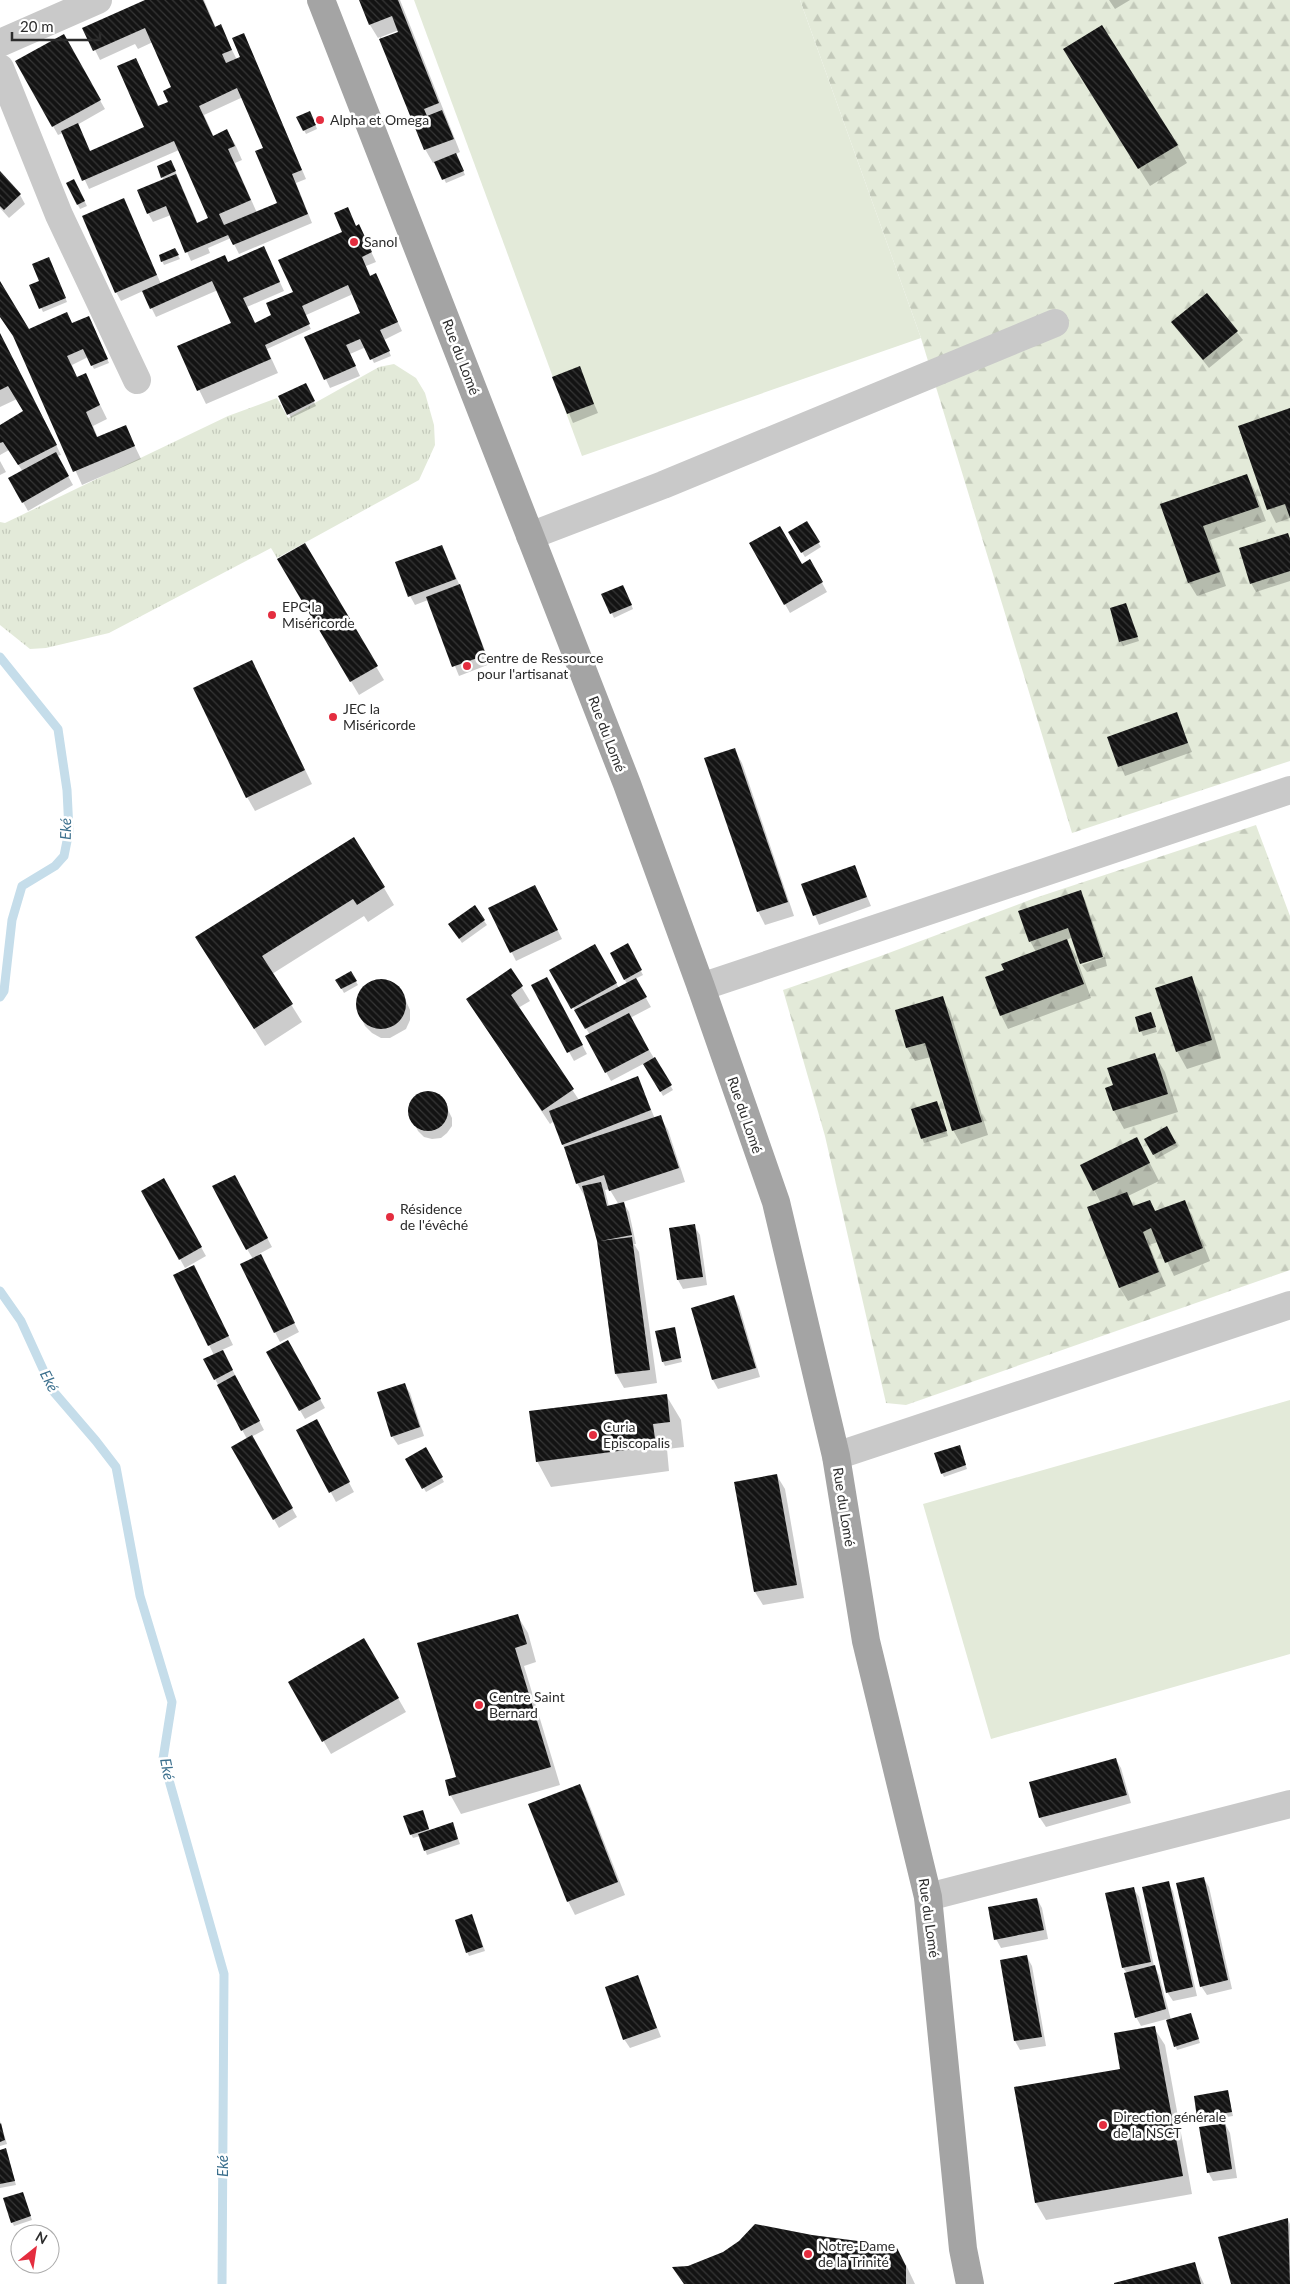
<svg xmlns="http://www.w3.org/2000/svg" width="1290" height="2284" viewBox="0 0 1290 2284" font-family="Lato,sans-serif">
<defs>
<pattern id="grass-tufts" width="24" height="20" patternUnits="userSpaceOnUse" patternTransform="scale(1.25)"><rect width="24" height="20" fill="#e3ead9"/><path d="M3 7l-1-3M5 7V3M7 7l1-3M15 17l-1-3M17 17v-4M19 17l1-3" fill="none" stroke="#c3c9ba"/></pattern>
<pattern id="forest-firs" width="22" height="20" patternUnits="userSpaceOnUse" patternTransform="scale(1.25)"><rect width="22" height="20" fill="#e3ead9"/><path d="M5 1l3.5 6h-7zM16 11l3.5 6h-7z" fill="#c3c9ba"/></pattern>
<pattern id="building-back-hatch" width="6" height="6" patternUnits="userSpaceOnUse" patternTransform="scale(1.25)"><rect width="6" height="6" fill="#131313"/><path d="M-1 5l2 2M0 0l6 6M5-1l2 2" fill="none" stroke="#363636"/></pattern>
</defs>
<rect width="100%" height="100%" fill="#fff"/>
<polygon fill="url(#grass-tufts)" points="394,364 416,378 425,393 434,425 435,445 419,480 277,558 271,548 109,633 46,648 30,649 0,625 0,522 5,523 228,416 277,398 288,418 379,367"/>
<g fill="url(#forest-firs)">
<polygon points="800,0 1290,0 1290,761 1072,833 921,338"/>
<polygon points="1256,825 1290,916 1290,1270 906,1405 886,1403 825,1136 783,990 878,957 1035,898"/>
</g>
<g fill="#e3ead9">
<polygon points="414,0 800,0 921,338 582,456"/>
<polygon points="1290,1400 1290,1654 991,1739 923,1504"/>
</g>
<g fill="#0003" fill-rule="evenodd">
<path d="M148 0H204L216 28 220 26 237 60 242 58 244 34 306 179 296 183 312 223 239 254 231 238 208 248 210 253 191 261 171 215 153 222 148 213 164 180 162 177 173 166 198 224 210 219 179 150 89 189 63 133 58 135 17 62 63 36 105 109 77 125 90 152 146 128 136 59 159 107 170 102 173 88 153 42 138 49 135 44 100 60 84 28ZM243 97 264 149 278 204 257 213 235 163 242 160 235 144 227 131 214 137 204 115Z"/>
<path d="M360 0H400L460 152 456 154 465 175 446 183 436 162 433 163 425 149 380 37 378 38 370 25ZM399 30 400 32 382 39 381 37Z"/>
<polygon points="1109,0 1130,0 1115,9"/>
<polygon points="1075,67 1177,145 1187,163 1150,186"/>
<polygon points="312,116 317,129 306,134 304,130"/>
<polygon points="0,173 20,195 25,204 9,218 0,208"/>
<polygon points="67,184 76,184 87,206 80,209"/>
<polygon points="124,200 161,284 228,263 268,256 284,291 247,307 255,324 273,316 359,226 376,262 366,266 371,277 380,283 402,331 384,340 391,356 374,363 366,347 350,354 360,376 330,388 306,337 362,313 353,294 304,316 311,329 267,349 278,373 206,404 178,347 232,323 218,290 156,317 143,291 121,301 116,292"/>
<polygon points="175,250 180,259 164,265 162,261"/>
<polygon points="51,262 67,302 43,312 31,286 41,281"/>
<polygon points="0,284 29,331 91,321 109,363 94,369 88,357 72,365 77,378 85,374 107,419 93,426 98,438 125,426 141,459 82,485 16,340 0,316"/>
<polygon points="1207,295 1243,340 1209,368 1173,323"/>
<polygon points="0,335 31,393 61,455 57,456 73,485 28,511 10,479 23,472 9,450 0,455 0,426 24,412 17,399 0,407"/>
<polygon points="579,368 598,413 573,423 554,377"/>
<polygon points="305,385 316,406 291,418 280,397"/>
<polygon points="1290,409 1290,518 1276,523 1269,509"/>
<polygon points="0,461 6,472 0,475"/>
<polygon points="1247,476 1254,489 1266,521 1210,540 1226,586 1197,596 1189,583 1161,505"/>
<polygon points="806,523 821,547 805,557 790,533"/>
<polygon points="1287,534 1290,538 1290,581 1256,592 1251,583"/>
<polygon points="751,544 801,565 810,561 827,592 790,613"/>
<polygon points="304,545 384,680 359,695 279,560"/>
<polygon points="442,546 464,595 490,664 459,676 428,600 415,605 410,596"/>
<polygon points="625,590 633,609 614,618 603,594"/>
<polygon points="1127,608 1139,641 1123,646 1121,642"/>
<polygon points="259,675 312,784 255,811 247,797"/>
<polygon points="1176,714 1192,752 1125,776 1109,738"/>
<polygon points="734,749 742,763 794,916 765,925 758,911"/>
<polygon points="854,866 871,906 819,925 803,885"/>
<polygon points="384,888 394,905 368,922 364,916 272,974 302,1022 265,1046 197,938"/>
<polygon points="1080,891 1085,900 1104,955 1081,962 1073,937 1066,940 1075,954 1091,998 1008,1029 1001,1015 1005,971 1036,952 1030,941"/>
<polygon points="540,895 562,939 516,961 490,909"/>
<polygon points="474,907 487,925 462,943 452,928"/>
<polygon points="627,945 643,975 635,979 651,1007 630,1018 673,1090 663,1096 645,1063 611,1081 587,1037 590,1035 551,970 595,946 619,988 627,984 611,953"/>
<polygon points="1105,957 1107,966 1087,972 1082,965"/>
<path d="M511 970 530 1001 518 1008 579 1100 638 1078 655 1119 660 1117 668 1130 685 1182 623 1202 629 1212 636 1244H634L639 1252 657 1383 624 1388 616 1374 598 1241 585 1197 577 1183 554 1121 550 1124 467 999ZM610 1189V1190L619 1205 609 1207 605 1190Z"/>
<polygon points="350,972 358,985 344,993 337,980"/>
<polygon points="1191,978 1202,995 1221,1058 1187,1069 1177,1051"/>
<polygon points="377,980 387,980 395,985 402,992 410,1010 410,1020 406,1029 390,1038 381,1038 372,1033 365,1026 357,1008 357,998 361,990 368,983"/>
<polygon points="533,986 552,988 587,1054 574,1061"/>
<polygon points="942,998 950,1011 988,1135 961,1144 953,1130 931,1057 915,1061 907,1048 896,1011"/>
<polygon points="1151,1013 1157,1032 1143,1036 1136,1018"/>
<polygon points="1154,1054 1165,1072 1178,1112 1124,1129 1114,1111 1107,1089 1115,1086"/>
<polygon points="429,1092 437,1094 443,1100 452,1118 452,1126 447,1133 441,1138 432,1139 424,1137 418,1131 409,1113 410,1105 414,1098 421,1093"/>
<polygon points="939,1106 948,1136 924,1143 912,1110"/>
<polygon points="1167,1128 1178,1147 1156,1159 1146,1139"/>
<polygon points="1137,1138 1159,1181 1128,1196 1135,1207 1150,1201 1156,1212 1184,1202 1192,1215 1210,1261 1174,1276 1158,1242 1149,1245 1166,1286 1128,1301 1120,1288 1101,1203 1094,1190"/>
<polygon points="163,1180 206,1256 185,1268 142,1191"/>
<polygon points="239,1185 272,1247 259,1254 299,1332 280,1342 241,1265 253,1259 247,1249"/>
<polygon points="694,1226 700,1235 707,1285 683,1289 678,1280"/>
<polygon points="199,1275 233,1345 222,1350 264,1430 251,1437 297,1517 279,1528 233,1447 247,1439 215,1379 214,1355 209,1345"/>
<polygon points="734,1297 739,1306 760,1377 718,1389 713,1380 693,1309"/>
<polygon points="674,1328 682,1362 665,1366 663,1362"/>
<polygon points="288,1342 325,1408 305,1419 267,1353"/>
<polygon points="404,1384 410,1393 424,1436 398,1445 392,1436"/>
<polygon points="666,1395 681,1420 684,1447 667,1449 669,1471 551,1487 537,1461"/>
<polygon points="321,1430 354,1492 336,1502 298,1431"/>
<polygon points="426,1449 444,1482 426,1492 407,1460"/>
<polygon points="961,1451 967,1469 944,1477 942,1473"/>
<polygon points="777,1476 785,1489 804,1598 763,1605 755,1592"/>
<polygon points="517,1615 528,1633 536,1662 524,1666 560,1785 461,1814 451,1796 446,1781 458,1778"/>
<polygon points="364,1639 406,1712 331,1754 289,1682"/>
<polygon points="1116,1760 1121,1768 1131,1803 1046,1827 1040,1818 1030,1783"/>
<polygon points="580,1785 587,1799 625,1895 575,1915 568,1901"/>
<polygon points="424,1815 430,1831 454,1827 460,1844 427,1855 420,1836 413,1838 411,1834"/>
<polygon points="1204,1879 1209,1887 1232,1989 1207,1995 1201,1986"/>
<polygon points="1168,1883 1173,1891 1197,1996 1173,2001 1167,1992"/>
<polygon points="1133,1888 1139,1897 1154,1966 1159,1975 1171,2020 1192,2018 1200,2043 1177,2050 1167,2019 1141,2026 1136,2017 1127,1973 1123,1968"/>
<polygon points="1037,1899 1042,1908 1048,1939 1001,1948 996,1939"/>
<polygon points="474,1920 485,1951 469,1956 467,1952"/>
<polygon points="1027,1957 1032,1966 1046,2046 1020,2050 1015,2041 1001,1961"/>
<polygon points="637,1977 661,2037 630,2048 624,2039"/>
<polygon points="1154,2028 1165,2045 1192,2194 1046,2220 1036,2203 1122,2070"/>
<polygon points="1228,2092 1233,2116 1201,2121 1199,2117"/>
<polygon points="0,2121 7,2144 0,2146"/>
<polygon points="1225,2124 1230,2133 1237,2178 1213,2181 1208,2172"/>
<polygon points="6,2150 16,2185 0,2188 0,2151"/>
<polygon points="24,2197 32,2220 14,2226 12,2222"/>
<polygon points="1288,2220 1290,2224 1290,2284 1232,2284"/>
<polygon points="1194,2263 1204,2284 1117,2284"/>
<polygon points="906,2265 915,2284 684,2284 674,2268"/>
</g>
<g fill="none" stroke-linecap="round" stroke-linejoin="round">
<g stroke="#c5ddea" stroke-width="9">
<polyline points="0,657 58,729 67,790 69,831 64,856 55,866 22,886 12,920 4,991 0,997"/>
<polyline points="0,1291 21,1321 53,1391 96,1441 116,1467 140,1596 172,1702 163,1759 224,1974 222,2284"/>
</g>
</g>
<g fill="url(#building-back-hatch)" fill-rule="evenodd">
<path d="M145 0H203L215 27 221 24 232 50 222 54 226 63 240 57 232 38 244 33 302 170 292 174 308 214 233 245 228 235 185 253 166 206 147 214 137 190 176 174 197 223 208 218 174 141 82 181 61 131 78 123 90 151 144 127 117 66 136 58 158 106 168 102 163 91 171 87 145 28 93 51 82 28ZM237 88 263 148 255 151 277 203 224 225 219 214 251 200 228 149 235 146 227 129 213 136 199 106Z"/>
<polygon points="359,0 398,0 439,103 424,109 427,116 442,110 454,139 424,150 379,39 398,32 392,16 369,25"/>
<polygon points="1102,25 1178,145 1138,169 1063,49"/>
<polygon points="64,34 101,100 52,127 15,61"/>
<polygon points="310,111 316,125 303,131 296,117"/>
<polygon points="456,153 464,171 442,180 434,162"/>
<polygon points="171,160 176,171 161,178 157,166"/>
<polygon points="0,171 21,194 4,210 0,206"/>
<polygon points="74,179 85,201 77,205 66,183"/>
<polygon points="124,198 157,275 115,293 82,216"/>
<polygon points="348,207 356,226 359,224 372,252 362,257 370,276 376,273 398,322 380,330 390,351 370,360 360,339 346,345 356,366 324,380 304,337 360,313 348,285 302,306 310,324 265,345 271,359 197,391 177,346 231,323 212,281 150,309 142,291 225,255 228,262 264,246 280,282 243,298 255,323 271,315 266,303 293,292 278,260 342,232 334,213"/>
<polygon points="175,248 179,255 161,262 159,255"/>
<polygon points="49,257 66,298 39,309 29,285 39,281 32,264"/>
<polygon points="0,281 29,329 67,312 72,323 89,316 108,359 91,366 83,349 67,356 77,377 86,373 100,405 86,412 97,437 126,425 135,446 73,472 13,336 0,317"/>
<polygon points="1207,293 1238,331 1203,360 1171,322"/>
<polygon points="0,333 57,445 18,465 3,442 0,443 0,425 23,411 8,386 0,390"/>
<polygon points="580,366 594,404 567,414 552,377"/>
<polygon points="306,383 315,401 287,415 278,396"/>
<polygon points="1290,408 1290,518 1285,504 1267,510 1238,426"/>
<polygon points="56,452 69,476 22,503 8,478"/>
<polygon points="1247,474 1259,507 1203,526 1220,572 1188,583 1160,504"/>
<polygon points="807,521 820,542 801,553 788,532"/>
<polygon points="780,526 802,564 810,559 823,582 784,605 749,543"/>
<polygon points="1288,533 1290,539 1290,571 1250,584 1239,548"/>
<polygon points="305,543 378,666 350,682 277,559"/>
<polygon points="442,545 456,579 408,597 395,562"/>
<polygon points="460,584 486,655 452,667 426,597"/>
<polygon points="623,585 632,605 610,614 601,594"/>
<polygon points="1126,603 1138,637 1119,642 1110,608"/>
<polygon points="252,660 305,770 246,798 193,688"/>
<polygon points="1177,712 1188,743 1118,767 1107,737"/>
<polygon points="735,748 788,902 757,912 704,758"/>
<polygon points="354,837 385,887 357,905 353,899 262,956 293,1004 254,1029 195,937"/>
<polygon points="855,865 867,897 813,916 801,884"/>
<polygon points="535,885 558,930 510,953 488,908"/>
<polygon points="1081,890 1103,957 1080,964 1068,928 1029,942 1018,911"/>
<polygon points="475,905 485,920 459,939 448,924"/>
<polygon points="1067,939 1084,984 1000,1016 985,977 1004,970 1001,964"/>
<polygon points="628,943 642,970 624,980 610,953"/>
<polygon points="595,944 617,983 571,1009 549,970"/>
<polygon points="511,968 523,986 511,995 574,1089 542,1111 466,999"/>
<polygon points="351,971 357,981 341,989 335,980"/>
<polygon points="1192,976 1212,1040 1176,1052 1155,988"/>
<polygon points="547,977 583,1045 567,1053 531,985"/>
<polygon points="636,978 647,997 585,1029 574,1010"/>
<circle cx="381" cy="1004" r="25"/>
<polygon points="943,996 982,1122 952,1131 925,1043 906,1048 895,1010"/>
<polygon points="1151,1012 1156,1027 1139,1032 1135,1017"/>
<polygon points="629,1013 649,1050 605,1073 585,1036"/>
<polygon points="1155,1053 1168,1094 1113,1111 1105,1088 1113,1085 1107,1068"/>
<polygon points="655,1057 672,1085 660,1092 643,1064"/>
<polygon points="638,1076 651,1110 562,1145 549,1111"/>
<circle cx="428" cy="1111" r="20"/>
<polygon points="937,1101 947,1131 921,1139 911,1109"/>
<polygon points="661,1115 679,1168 609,1191 604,1175 576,1184 564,1147"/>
<polygon points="1167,1126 1176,1143 1153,1155 1144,1139"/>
<polygon points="1137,1137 1150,1163 1093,1191 1080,1165"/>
<polygon points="235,1175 268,1238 246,1250 212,1186"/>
<polygon points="164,1178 202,1247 179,1260 141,1191"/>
<polygon points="601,1182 607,1206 624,1202 632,1235 600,1241 632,1237 650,1370 615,1374 597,1241 582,1186"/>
<polygon points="1127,1192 1133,1206 1150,1200 1155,1211 1185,1200 1203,1248 1165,1263 1151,1228 1143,1232 1159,1272 1119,1288 1087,1207"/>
<polygon points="695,1224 703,1277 677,1280 669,1228"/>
<polygon points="261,1254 295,1323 274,1333 240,1264"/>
<polygon points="194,1265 229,1336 208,1346 173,1275"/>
<polygon points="734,1295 756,1368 712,1380 691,1308"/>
<polygon points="675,1327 681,1358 662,1362 655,1331"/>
<polygon points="288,1340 321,1399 299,1411 266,1352"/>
<polygon points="223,1350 233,1370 214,1380 203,1359"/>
<polygon points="235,1375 260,1421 241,1431 217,1385"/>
<polygon points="405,1383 420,1427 391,1437 377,1392"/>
<polygon points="667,1394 670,1422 653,1424 656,1446 536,1462 529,1411"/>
<polygon points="317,1419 350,1482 329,1493 296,1430"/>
<polygon points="252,1435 293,1508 273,1520 231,1447"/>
<polygon points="960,1445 966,1465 941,1474 934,1453"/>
<polygon points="426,1447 443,1477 422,1489 405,1459"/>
<polygon points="777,1474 797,1585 754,1592 734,1482"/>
<polygon points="518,1614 527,1644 515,1648 551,1767 449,1796 445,1780 456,1777 417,1643"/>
<polygon points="364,1638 399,1698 322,1742 288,1682"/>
<polygon points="1116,1758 1127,1795 1039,1818 1029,1782"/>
<polygon points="580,1784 618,1882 567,1902 528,1804"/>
<polygon points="423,1810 429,1829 410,1835 403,1816"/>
<polygon points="453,1822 458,1839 424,1851 418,1834"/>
<polygon points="1204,1877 1228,1980 1200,1987 1176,1883"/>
<polygon points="1169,1881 1193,1987 1166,1993 1142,1887"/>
<polygon points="1134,1887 1151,1962 1122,1968 1105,1893"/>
<polygon points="1037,1898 1044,1930 994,1940 988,1907"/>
<polygon points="472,1914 483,1947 466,1953 455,1920"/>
<polygon points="1027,1955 1042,2037 1014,2041 1000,1960"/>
<polygon points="1155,1965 1166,2009 1135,2018 1124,1973"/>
<polygon points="638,1975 657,2028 623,2040 605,1987"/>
<polygon points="1191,2013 1199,2039 1174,2047 1166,2020"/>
<polygon points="1155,2026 1183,2176 1035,2203 1014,2087 1120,2069 1114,2033"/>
<polygon points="1228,2090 1232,2112 1197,2118 1194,2096"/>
<polygon points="1,2123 5,2140 0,2142 0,2124"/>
<polygon points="1225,2123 1232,2169 1207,2173 1199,2127"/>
<polygon points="6,2148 15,2181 0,2184 0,2150"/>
<polygon points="23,2192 31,2216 11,2223 3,2198"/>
<polygon points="1288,2218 1290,2284 1231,2284 1218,2237"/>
<polygon points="755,2224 812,2235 896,2246 906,2266 906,2284 684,2284 672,2267 688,2266 723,2252 739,2241"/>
<polygon points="1195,2262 1201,2284 1114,2284 1114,2283"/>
</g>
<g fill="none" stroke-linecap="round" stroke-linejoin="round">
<g stroke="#c9c9c9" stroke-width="28">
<polyline points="0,43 98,0"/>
<polyline points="0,68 59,215 137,380"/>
<polyline points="530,536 663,485 1055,323"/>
<polyline points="701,987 1290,790"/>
<polyline points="836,1456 1290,1305"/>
<polyline points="928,1897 1290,1804"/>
</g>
<polyline stroke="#a4a4a4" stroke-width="28" points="321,0 627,784 701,987 776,1202 836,1456 866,1641 928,1897 963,2249 970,2284"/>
</g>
<g fill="#e42d3f" stroke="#fff" stroke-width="2">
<circle cx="320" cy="120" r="5"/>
<circle cx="354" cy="242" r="5"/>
<circle cx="272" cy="615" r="5"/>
<circle cx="467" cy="666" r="5"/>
<circle cx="333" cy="717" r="5"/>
<circle cx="390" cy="1217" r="5"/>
<circle cx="593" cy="1435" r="5"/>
<circle cx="479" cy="1705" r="5"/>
<circle cx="1103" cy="2125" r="5"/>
<circle cx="808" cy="2254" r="5"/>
</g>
<g text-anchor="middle" stroke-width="5" stroke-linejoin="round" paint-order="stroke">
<g font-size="14" fill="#2c2c2c" stroke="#fff" text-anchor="start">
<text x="330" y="125">Alpha et Omega</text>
<text x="364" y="247">Sanol</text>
<text x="282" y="612">EPC la<tspan x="282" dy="16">Miséricorde</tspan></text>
<text x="477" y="663">Centre de Ressource<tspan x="477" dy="16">pour l'artisanat</tspan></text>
<text x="343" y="714">JEC la<tspan x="343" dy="16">Miséricorde</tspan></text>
<text x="400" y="1214">Résidence<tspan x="400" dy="16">de l'évêché</tspan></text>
<text x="603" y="1432">Curia<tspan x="603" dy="16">Episcopalis</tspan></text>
<text x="489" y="1702">Centre Saint<tspan x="489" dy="16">Bernard</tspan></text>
<text x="1113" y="2122">Direction générale<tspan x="1113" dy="16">de la NSCT</tspan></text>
<text x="818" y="2251">Notre-Dame<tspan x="818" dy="16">de la Trinité</tspan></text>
</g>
<g font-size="14" fill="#2c2c2c" stroke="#fff">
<text transform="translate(461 357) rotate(69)" y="5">Rue du Lomé</text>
<text transform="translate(607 734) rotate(69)" y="5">Rue du Lomé</text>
<text transform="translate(745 1115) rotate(71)" y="5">Rue du Lomé</text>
<text transform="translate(844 1507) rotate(81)" y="5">Rue du Lomé</text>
<text transform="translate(929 1918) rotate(82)" y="5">Rue du Lomé</text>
</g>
<g font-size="15" font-style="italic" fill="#3b6f8d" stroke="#fff">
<text transform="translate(66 829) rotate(-89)" y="5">Eké</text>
<text transform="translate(49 1381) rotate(63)" y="5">Eké</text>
<text transform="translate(167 1769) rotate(79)" y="5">Eké</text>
<text transform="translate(223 2166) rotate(-90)" y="5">Eké</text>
</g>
</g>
<g transform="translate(35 2249) rotate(30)"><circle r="24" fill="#ffffff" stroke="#ababab"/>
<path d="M0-4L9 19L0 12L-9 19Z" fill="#e42d3f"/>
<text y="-8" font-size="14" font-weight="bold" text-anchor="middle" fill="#2c2c2c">N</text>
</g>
<path d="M12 32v8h88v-8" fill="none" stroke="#2c2c2c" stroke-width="2.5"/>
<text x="20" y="32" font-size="15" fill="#2c2c2c" stroke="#ffffff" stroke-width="4" paint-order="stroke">20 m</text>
</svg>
